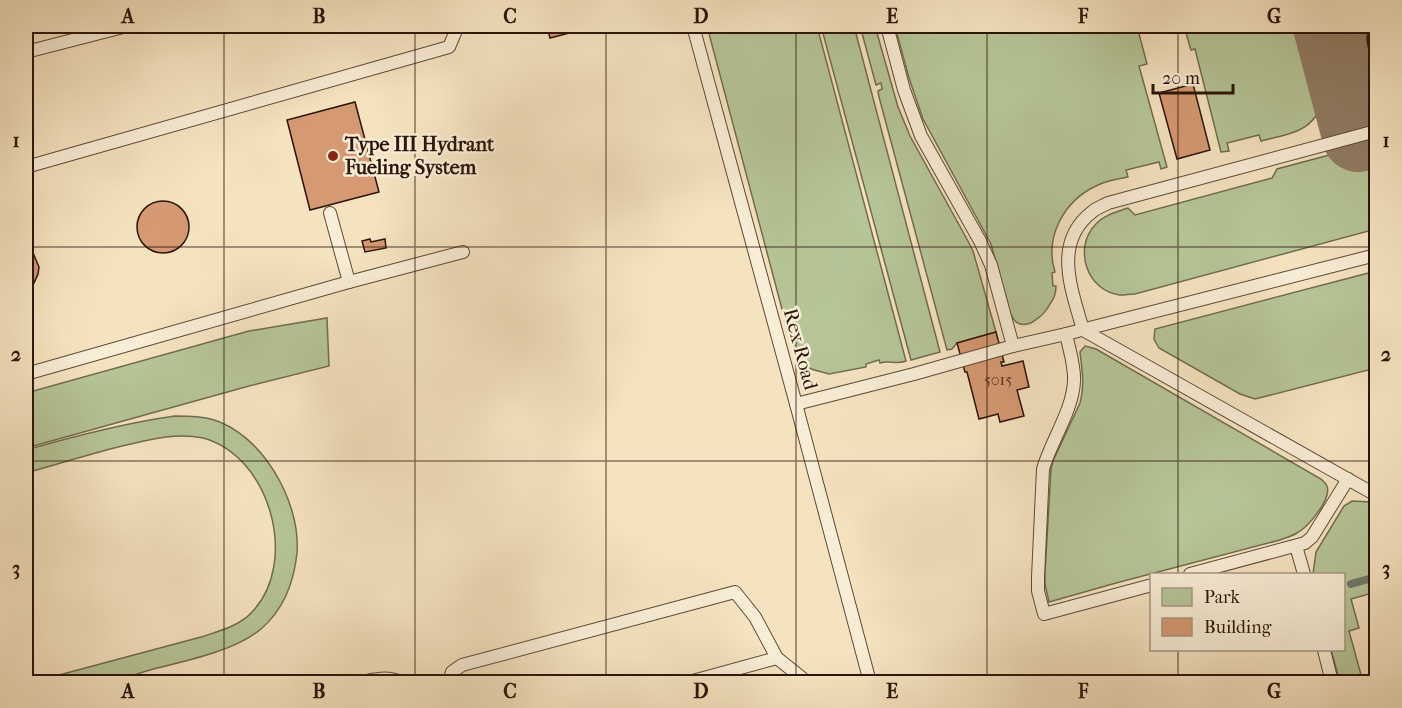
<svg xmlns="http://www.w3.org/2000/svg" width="1402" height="708" viewBox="0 0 1402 708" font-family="'IM FELL French Canon',serif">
<rect width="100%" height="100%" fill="#f5e3c0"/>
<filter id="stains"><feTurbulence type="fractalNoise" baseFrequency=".00333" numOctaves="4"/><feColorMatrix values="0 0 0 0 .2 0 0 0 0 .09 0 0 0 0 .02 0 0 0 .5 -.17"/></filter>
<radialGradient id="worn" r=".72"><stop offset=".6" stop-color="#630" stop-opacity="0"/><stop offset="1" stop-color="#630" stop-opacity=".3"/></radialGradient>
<g fill="#b6c597" stroke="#716c50" stroke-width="1.5">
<path d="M707 26H817L906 361C896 365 890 360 880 363L879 360 866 364V367L829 374 811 369 806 365 797 355 787 328Z"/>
<polygon points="821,26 854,26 940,352 911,360"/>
<polygon points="866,26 875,26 898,107 910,136 968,241 973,251 996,332 957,343 952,349 947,350 879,97 878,91 882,89 881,83 876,85 862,33 863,32 867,31"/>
<path d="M895 26H1137L1147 64 1139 66 1167 167 1161 169 1159 162 1126 170 1128 177C1117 179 1105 181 1096 186 1064 201 1044 237 1055 272L1052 273 1053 286H1056C1056 292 1054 299 1050 304 1045 314 1027 332 1015 321 1013 319 1012 316 1010 313L991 244 923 119 909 78Z"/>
<path d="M1184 26H1308L1324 81 1320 82 1322 95 1325 94C1317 131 1293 133 1261 141L1259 135 1227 143 1229 151 1221 152 1195 49 1191 50Z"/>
<path d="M1363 146 1376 148V229L1135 294C1130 294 1125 295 1120 295 1087 291 1073 249 1095 225 1104 215 1116 212 1128 208L1135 215 1272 178 1277 169Z"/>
<polygon points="1376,271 1376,368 1255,399 1240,394 1159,348 1154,339 1155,329"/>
<polygon points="327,318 329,366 249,386 26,448 26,393 249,331"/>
<path d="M1085 346 1096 349 1321 479C1323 481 1326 483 1327 486 1332 499 1308 527 1297 533 1292 536 1285 538 1280 540L1116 583 1049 602 1045 584V573L1051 469 1053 461 1080 403C1085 385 1082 370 1080 352Z"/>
<path d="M175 416C187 416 200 416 211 419 262 433 301 502 297 553 294 582 283 610 261 629 233 652 184 661 150 670 136 674 121 680 106 682 98 683 90 682 83 682 66 682 49 683 33 682L201 637C219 631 240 626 253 611 299 561 270 456 203 438 176 432 148 440 122 446 90 454 58 464 26 473V450C75 436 124 423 175 416Z"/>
<polygon points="1352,501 1372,502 1376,505 1376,592 1351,599 1359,628 1349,631 1363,682 1340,682 1331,650 1344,650 1344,574 1313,574 1316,552 1344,506"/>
</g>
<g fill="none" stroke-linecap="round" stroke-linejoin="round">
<polyline stroke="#707a6c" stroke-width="8" points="1351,584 1376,577"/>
<polyline stroke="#907c64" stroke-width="72" points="1329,26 1358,136"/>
</g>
<g fill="#d59973" stroke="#2c1408" stroke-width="1.5">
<polygon points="547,26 596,26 550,38"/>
<polygon points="1370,26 1376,26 1376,62 1371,54 1368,46 1367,38"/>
<polygon points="1193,84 1210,150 1177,159 1159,93"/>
<polygon points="355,102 379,192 310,210 287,120"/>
<circle cx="163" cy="227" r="26"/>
<polygon points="370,239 371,242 385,239 386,248 365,252 362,241"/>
<polygon points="26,246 33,253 39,267 38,274 34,283 26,289"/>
<polygon points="996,332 1004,362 1001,362 1002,366 1023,361 1029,387 1017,390 1024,416 1000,422 998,414 979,419 967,372 965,372 957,343"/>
</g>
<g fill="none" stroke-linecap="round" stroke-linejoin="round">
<defs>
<g id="service">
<polyline points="693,26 796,404 870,682"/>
<polyline points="887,26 904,90 921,136 980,241 991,265 1013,346"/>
<polyline points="26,52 127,26"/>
<path d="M1376 131 1108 203C1103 206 1096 208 1092 212 1052 243 1072 290 1083 330L1376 495"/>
<polyline points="26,167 449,47 458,26"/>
<polyline points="330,213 349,282"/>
<path d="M1066 334C1069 349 1075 366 1074 381 1073 410 1051 441 1043 469L1038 577V591L1044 614 1152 585"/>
<polyline points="26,374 349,282 463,252"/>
<polyline points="796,404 914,374 1013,346 1066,334 1376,255"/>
<polyline points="1296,546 1304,574"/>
<polyline points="1190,574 1305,543 1312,537 1348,479"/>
<polyline points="1324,650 1332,682"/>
<path d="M361 682C374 679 388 676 400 682"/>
<polyline points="449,682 452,672 462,665 735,592 755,617 777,658 802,678 803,682"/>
<polyline points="689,682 777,658"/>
</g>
</defs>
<use href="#service" stroke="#5e4836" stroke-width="14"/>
<use href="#service" stroke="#f8edd6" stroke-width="12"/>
</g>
<path fill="none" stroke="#2c1408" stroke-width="1.5" stroke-opacity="0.55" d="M224 26V682M415 26V682M606 26V682M796 26V682M987 26V682M1178 26V574M26 247H1376M26 461H1376M1178 650V682"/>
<circle fill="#8f2418" stroke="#f8edd6" stroke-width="2" cx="333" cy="156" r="6"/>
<g text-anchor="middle" stroke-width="5" stroke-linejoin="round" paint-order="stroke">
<g font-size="16" fill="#563523">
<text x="998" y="385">5015</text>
</g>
<g font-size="20" font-weight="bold" fill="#2c1408" stroke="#f8edd6" text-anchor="start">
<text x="345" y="151">Type III Hydrant<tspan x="345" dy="23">Fueling System</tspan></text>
</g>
<g font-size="20" fill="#2c1408" stroke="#f8edd6">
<text transform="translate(801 349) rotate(75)" y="7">Rex Road</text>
</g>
</g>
<rect width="1402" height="708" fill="none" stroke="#f5e3c0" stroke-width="66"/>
<rect x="1150" y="573" width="195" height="78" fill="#f8edd6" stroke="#a69684" stroke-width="1.5"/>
<rect x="1162" y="588" width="30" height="18" fill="#b6c597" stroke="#a69684" stroke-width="1.5"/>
<text x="1204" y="603" font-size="18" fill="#2c1408">Park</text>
<rect x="1162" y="618" width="30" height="18" fill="#d59973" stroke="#a69684" stroke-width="1.5"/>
<text x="1204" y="633" font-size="18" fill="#2c1408">Building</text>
<path d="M1153 84v9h80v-9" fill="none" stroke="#2c1408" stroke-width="3"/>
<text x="1162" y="84" font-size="18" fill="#2c1408" stroke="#f8edd6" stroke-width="4.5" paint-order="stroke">20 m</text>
<rect x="33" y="33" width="1336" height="642" fill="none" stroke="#2c1408" stroke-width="2"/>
<g font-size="20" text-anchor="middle" font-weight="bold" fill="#2c1408">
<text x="128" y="23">A</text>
<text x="319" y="23">B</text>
<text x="510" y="23">C</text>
<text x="701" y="23">D</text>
<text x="892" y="23">E</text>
<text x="1083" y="23">F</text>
<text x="1274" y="23">G</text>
<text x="16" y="147">1</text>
<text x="1386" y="147">1</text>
<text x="16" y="361">2</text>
<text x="1386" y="361">2</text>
<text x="16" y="575">3</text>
<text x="1386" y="575">3</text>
<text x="128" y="698">A</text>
<text x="319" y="698">B</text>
<text x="510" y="698">C</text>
<text x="701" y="698">D</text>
<text x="892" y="698">E</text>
<text x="1083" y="698">F</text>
<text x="1274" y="698">G</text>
</g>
<rect width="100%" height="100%" filter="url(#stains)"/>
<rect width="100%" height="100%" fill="url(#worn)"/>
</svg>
